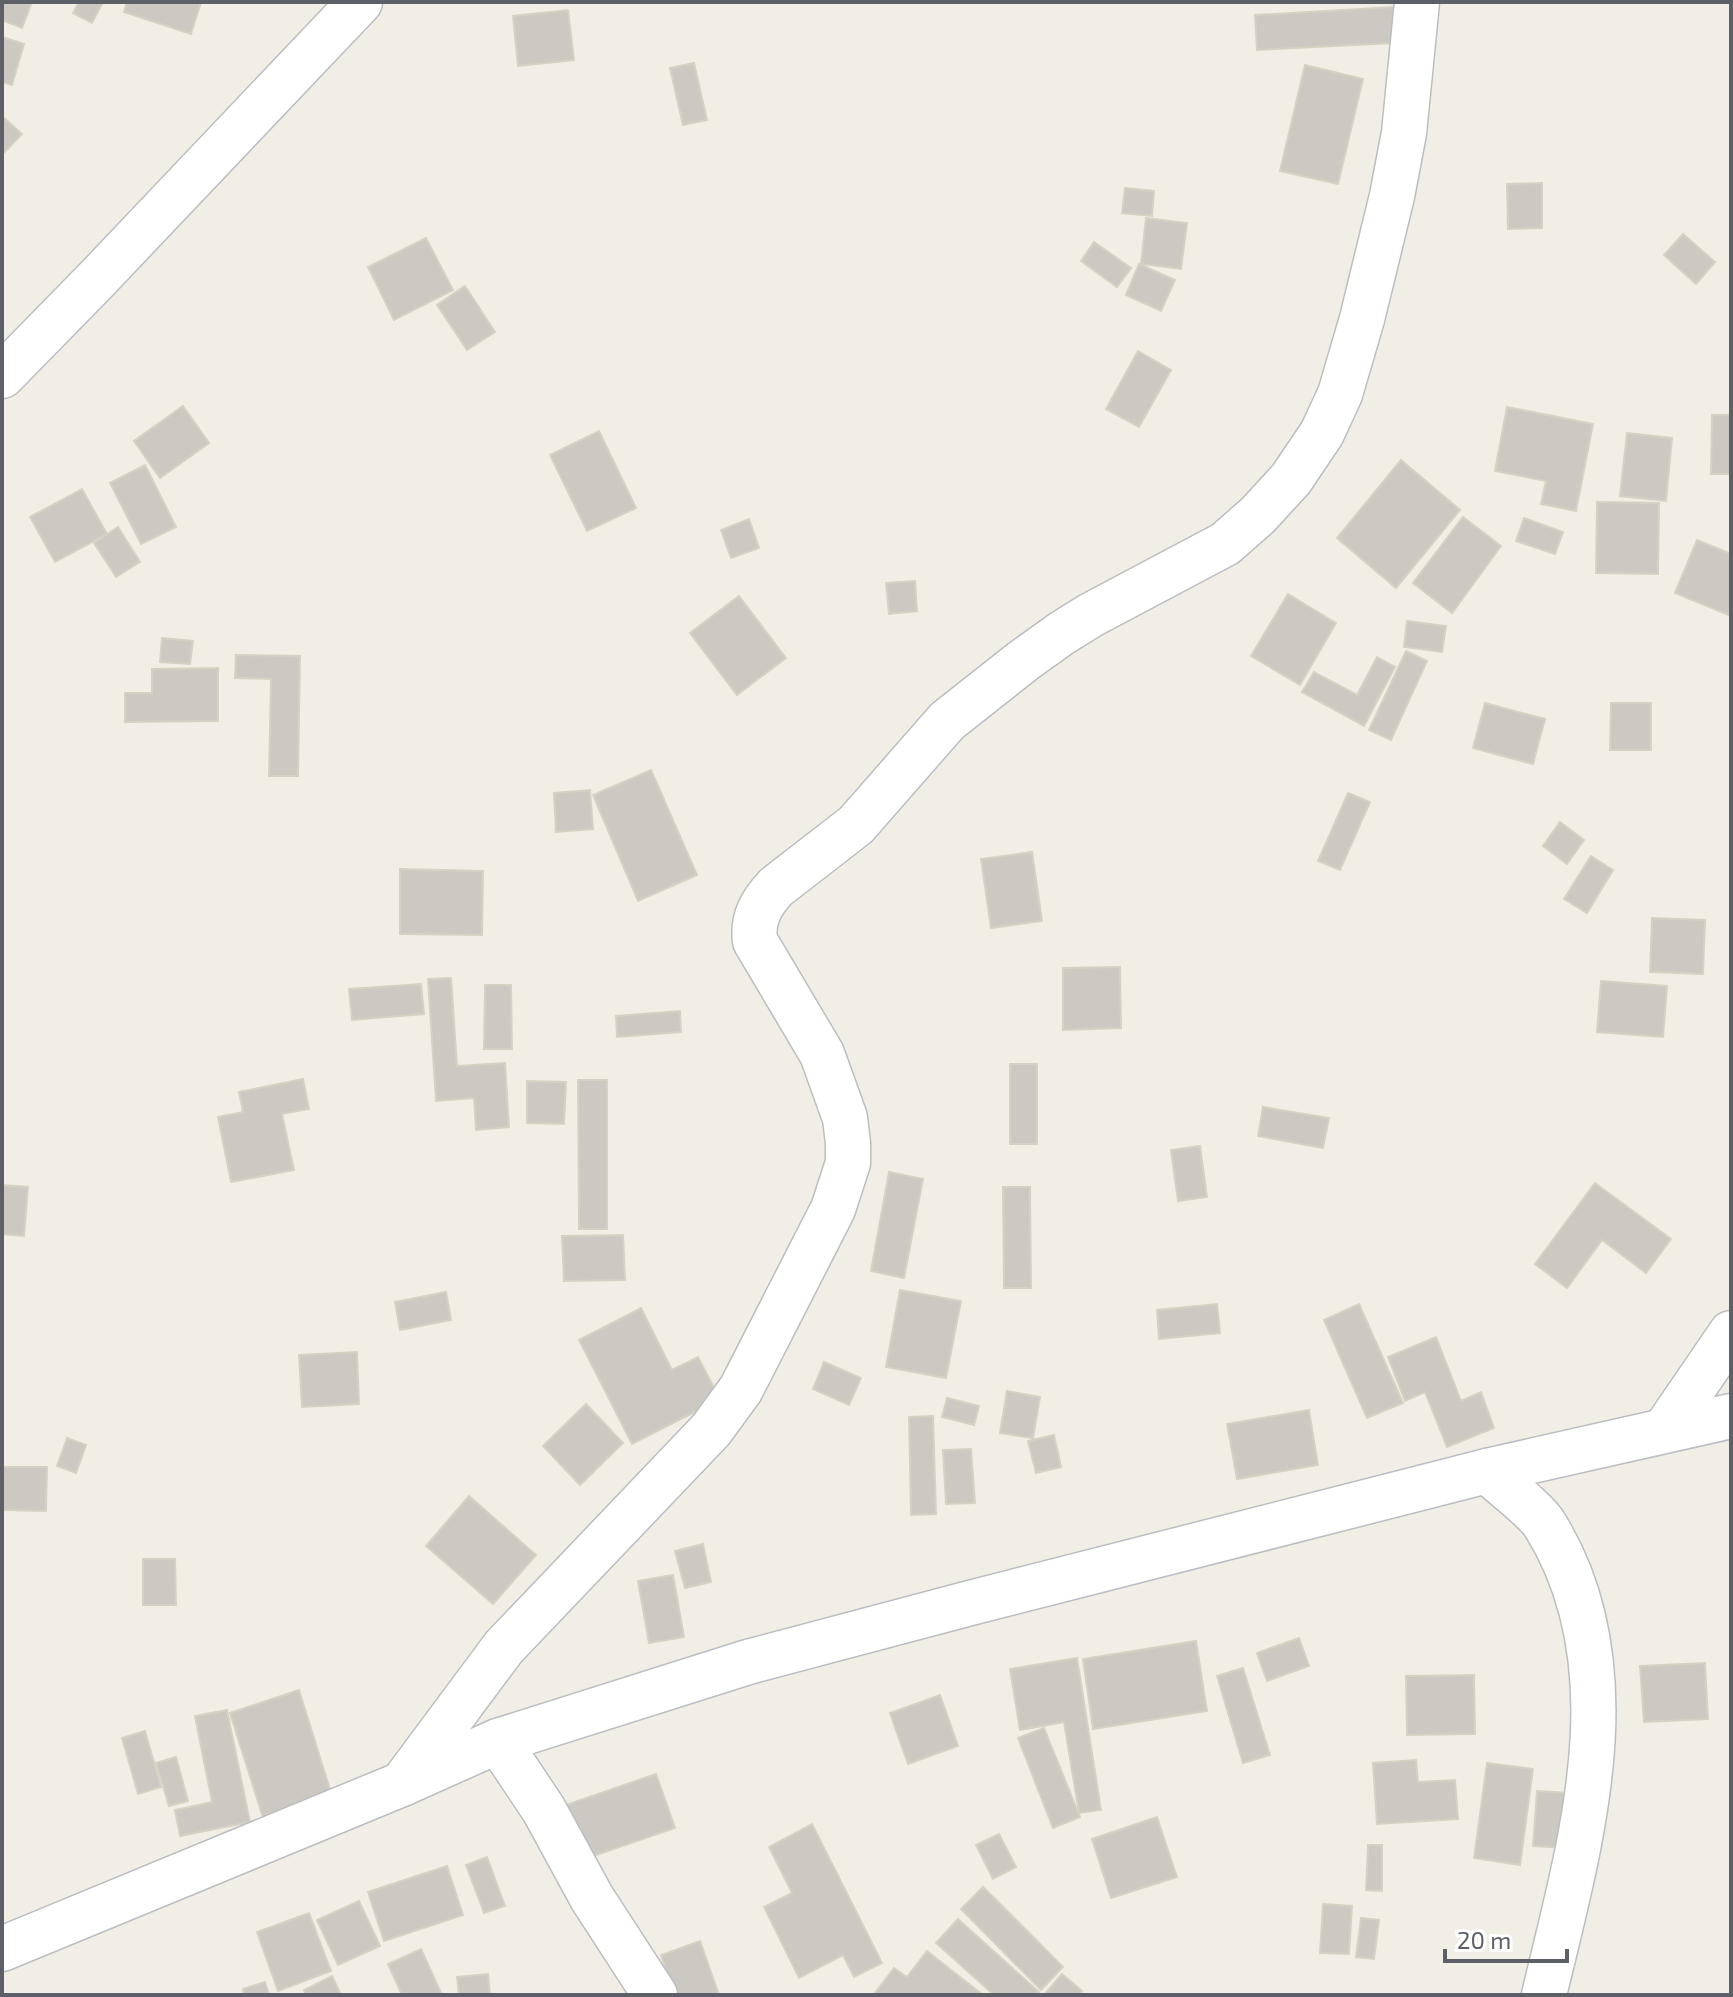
<svg xmlns="http://www.w3.org/2000/svg" width="1733" height="1997" viewBox="0 0 1733 1997" font-family="'Exo 2',sans-serif">
<rect width="100%" height="100%" fill="#f1efe5"/>
<g fill="#ccc9c2" stroke="#d6d2c3" stroke-width="2">
<polygon points="2,2 32,2 22,28 2,20"/>
<polygon points="79,2 103,2 92,23 73,13"/>
<polygon points="127,2 201,2 191,34 124,12"/>
<polygon points="1393,7 1394,43 1257,50 1255,15"/>
<polygon points="568,10 574,60 518,66 513,16"/>
<polygon points="2,37 24,44 12,85 2,82"/>
<polygon points="694,63 707,120 683,125 670,68"/>
<polygon points="1305,65 1363,79 1338,184 1280,171"/>
<polygon points="2,116 22,134 2,155"/>
<polygon points="1542,183 1542,228 1508,229 1507,184"/>
<polygon points="1125,188 1154,191 1152,216 1122,213"/>
<polygon points="1146,218 1187,223 1181,269 1141,264"/>
<polygon points="1683,234 1715,262 1696,284 1664,255"/>
<polygon points="426,238 453,290 394,320 368,267"/>
<polygon points="1094,242 1131,268 1117,287 1081,261"/>
<polygon points="1139,264 1175,280 1161,311 1126,295"/>
<polygon points="465,286 495,332 467,350 437,305"/>
<polygon points="1138,351 1171,370 1139,427 1106,409"/>
<polygon points="183,406 209,443 160,478 134,441"/>
<polygon points="1507,407 1593,424 1576,511 1541,504 1546,481 1495,471"/>
<polygon points="1712,415 1731,415 1731,474 1711,474"/>
<polygon points="599,431 636,508 587,531 550,455"/>
<polygon points="1627,433 1672,438 1666,501 1620,496"/>
<polygon points="1401,460 1460,510 1396,588 1337,538"/>
<polygon points="145,465 176,527 141,544 110,483"/>
<polygon points="82,489 107,534 55,562 30,517"/>
<polygon points="1597,502 1659,503 1658,574 1596,573"/>
<polygon points="1463,517 1501,546 1452,613 1413,583"/>
<polygon points="1524,518 1563,532 1555,554 1516,541"/>
<polygon points="749,519 759,548 731,558 721,530"/>
<polygon points="118,527 140,562 116,577 94,543"/>
<polygon points="1697,540 1731,554 1731,616 1675,593"/>
<polygon points="915,581 917,611 889,614 886,583"/>
<polygon points="1288,594 1336,623 1300,685 1251,656"/>
<polygon points="739,596 786,658 737,695 690,633"/>
<polygon points="1407,621 1446,626 1442,652 1404,647"/>
<polygon points="162,638 193,641 190,664 160,662"/>
<polygon points="1406,651 1427,661 1391,740 1369,730"/>
<polygon points="236,655 300,656 298,776 269,776 271,679 235,678"/>
<polygon points="1377,657 1395,667 1364,726 1302,692 1314,672 1357,695"/>
<polygon points="218,668 218,721 125,722 125,693 152,693 152,669"/>
<polygon points="1485,703 1545,719 1533,764 1473,748"/>
<polygon points="1611,703 1651,703 1651,750 1610,750"/>
<polygon points="651,770 697,875 638,901 593,795"/>
<polygon points="590,790 593,829 556,832 554,793"/>
<polygon points="1348,793 1370,802 1340,870 1318,861"/>
<polygon points="1560,822 1584,840 1567,864 1543,846"/>
<polygon points="1032,852 1042,921 991,928 981,859"/>
<polygon points="1591,856 1613,870 1587,913 1564,899"/>
<polygon points="400,869 483,871 482,935 400,934"/>
<polygon points="1652,918 1705,920 1703,974 1650,972"/>
<polygon points="1120,967 1121,1028 1063,1030 1063,968"/>
<polygon points="451,978 457,1066 505,1063 509,1127 476,1130 474,1098 436,1101 428,979"/>
<polygon points="1601,981 1667,986 1663,1037 1597,1032"/>
<polygon points="421,984 424,1014 352,1020 349,989"/>
<polygon points="485,985 511,985 512,1049 484,1049"/>
<polygon points="680,1011 681,1032 617,1037 616,1016"/>
<rect x="1010" y="1064" width="27" height="80"/>
<polygon points="303,1079 309,1109 282,1114 294,1170 231,1182 218,1117 243,1112 239,1092"/>
<polygon points="578,1080 607,1080 607,1229 579,1229"/>
<polygon points="527,1081 566,1082 564,1124 527,1123"/>
<polygon points="1263,1107 1329,1118 1323,1148 1258,1136"/>
<polygon points="1200,1146 1207,1197 1178,1201 1171,1150"/>
<polygon points="889,1172 923,1179 904,1278 871,1271"/>
<polygon points="1595,1183 1671,1239 1646,1273 1602,1240 1567,1288 1535,1264"/>
<polygon points="2,1185 28,1187 24,1236 2,1234"/>
<polygon points="1003,1187 1030,1187 1031,1288 1004,1288"/>
<polygon points="623,1235 625,1280 564,1281 562,1236"/>
<polygon points="900,1290 961,1301 946,1378 886,1367"/>
<polygon points="446,1292 451,1320 400,1330 395,1302"/>
<polygon points="1217,1304 1220,1333 1159,1339 1157,1310"/>
<polygon points="1359,1304 1403,1403 1367,1418 1324,1320"/>
<polygon points="641,1308 672,1370 698,1357 720,1399 632,1444 579,1340"/>
<polygon points="1436,1337 1461,1401 1481,1392 1494,1428 1447,1447 1425,1392 1405,1401 1388,1357"/>
<polygon points="357,1352 359,1404 302,1407 299,1355"/>
<polygon points="824,1362 861,1378 849,1405 813,1389"/>
<polygon points="1007,1391 1040,1397 1033,1438 1000,1433"/>
<polygon points="947,1398 979,1406 974,1425 942,1417"/>
<polygon points="586,1404 623,1443 580,1485 543,1446"/>
<polygon points="1309,1410 1318,1465 1237,1479 1227,1424"/>
<polygon points="933,1416 936,1514 911,1515 909,1417"/>
<polygon points="1054,1435 1061,1467 1036,1473 1028,1441"/>
<polygon points="67,1438 86,1445 76,1473 57,1466"/>
<polygon points="971,1449 975,1503 946,1504 943,1450"/>
<polygon points="2,1467 47,1467 46,1511 2,1510"/>
<polygon points="469,1496 536,1555 493,1604 426,1546"/>
<polygon points="703,1544 711,1582 685,1588 675,1551"/>
<polygon points="143,1559 175,1559 176,1605 143,1605"/>
<polygon points="673,1575 684,1637 649,1643 638,1581"/>
<polygon points="1299,1638 1309,1666 1267,1681 1257,1653"/>
<polygon points="1196,1641 1207,1711 1093,1729 1083,1659"/>
<polygon points="1077,1658 1101,1810 1079,1813 1064,1722 1020,1730 1010,1669"/>
<polygon points="1705,1663 1708,1719 1644,1722 1640,1666"/>
<polygon points="1243,1668 1270,1755 1243,1763 1217,1676"/>
<polygon points="1474,1675 1475,1734 1407,1735 1406,1676"/>
<polygon points="299,1690 333,1799 264,1821 230,1713"/>
<polygon points="940,1695 958,1746 908,1764 890,1713"/>
<polygon points="227,1710 250,1822 180,1836 175,1810 212,1802 195,1716"/>
<polygon points="1044,1728 1080,1817 1053,1828 1018,1738"/>
<polygon points="145,1731 161,1787 138,1794 122,1738"/>
<polygon points="176,1757 188,1801 169,1806 156,1763"/>
<polygon points="1416,1760 1418,1782 1455,1780 1458,1819 1377,1824 1373,1763"/>
<polygon points="1487,1763 1533,1769 1520,1865 1474,1858"/>
<polygon points="656,1774 675,1828 579,1861 560,1807"/>
<polygon points="1537,1791 1570,1793 1566,1848 1533,1846"/>
<polygon points="1157,1817 1177,1877 1111,1898 1092,1839"/>
<polygon points="812,1824 882,1963 854,1977 843,1955 799,1978 764,1907 792,1893 769,1847"/>
<polygon points="999,1834 1016,1867 993,1879 976,1845"/>
<polygon points="1368,1845 1382,1845 1382,1891 1366,1890"/>
<polygon points="487,1857 505,1906 484,1913 466,1865"/>
<polygon points="447,1866 463,1915 384,1941 368,1892"/>
<polygon points="983,1887 1063,1967 1041,1990 961,1909"/>
<polygon points="359,1901 380,1946 338,1965 317,1920"/>
<polygon points="1323,1904 1352,1906 1349,1954 1320,1953"/>
<polygon points="309,1913 331,1971 278,1991 257,1932"/>
<polygon points="1361,1918 1379,1920 1374,1959 1356,1957"/>
<polygon points="958,1919 1039,1992 1036,1995 994,1995 936,1943"/>
<polygon points="700,1941 719,1995 674,1995 661,1955"/>
<polygon points="421,1949 442,1995 402,1995 388,1964"/>
<polygon points="927,1951 983,1995 878,1995 875,1993 894,1968 907,1977"/>
<polygon points="488,1974 490,1995 459,1995 457,1977"/>
<polygon points="1062,1974 1082,1991 1079,1995 1044,1995"/>
<polygon points="332,1976 341,1995 306,1995 304,1990"/>
<polygon points="265,1982 269,1995 244,1995 243,1989"/>
</g>
<g fill="none" stroke-linecap="round" stroke-linejoin="round">
<defs>
<g id="minor">
<polyline points="2,376 97,279 360,2"/>
<polyline points="1664,1431 1731,1333"/>
<path d="M1487 1471C1501 1484 1536 1510 1545 1525 1634 1668 1580 1844 1544 1995"/>
<polyline points="498,1741 544,1810 592,1898 655,1995"/>
<path d="M402 1784 504 1647 711 1430 741 1389 833 1209 848 1163V1143L845 1118 822 1054 755 941C752 919 761 903 776 887L856 825 947 721 1023 661 1062 633 1091 615 1225 544 1258 515 1291 479 1322 433 1340 394 1362 319 1392 196 1404 133 1417 2"/>
<polyline points="2,1949 402,1784 498,1741 748,1662 974,1602 1487,1471 1731,1416"/>
</g>
</defs>
<use href="#minor" stroke="#babdc2" stroke-width="47"/>
<use href="#minor" stroke="#fff" stroke-width="44"/>
</g>
<rect width="1733" height="1997" fill="none" stroke="#5d6067" stroke-width="8"/>
<path d="M1445 1949v12h122v-12" fill="none" stroke="#5d6067" stroke-width="4"/>
<text x="1457" y="1949" font-size="24" fill="#5d6067" stroke="#ffffff" stroke-width="6" paint-order="stroke">20 m</text>
</svg>
